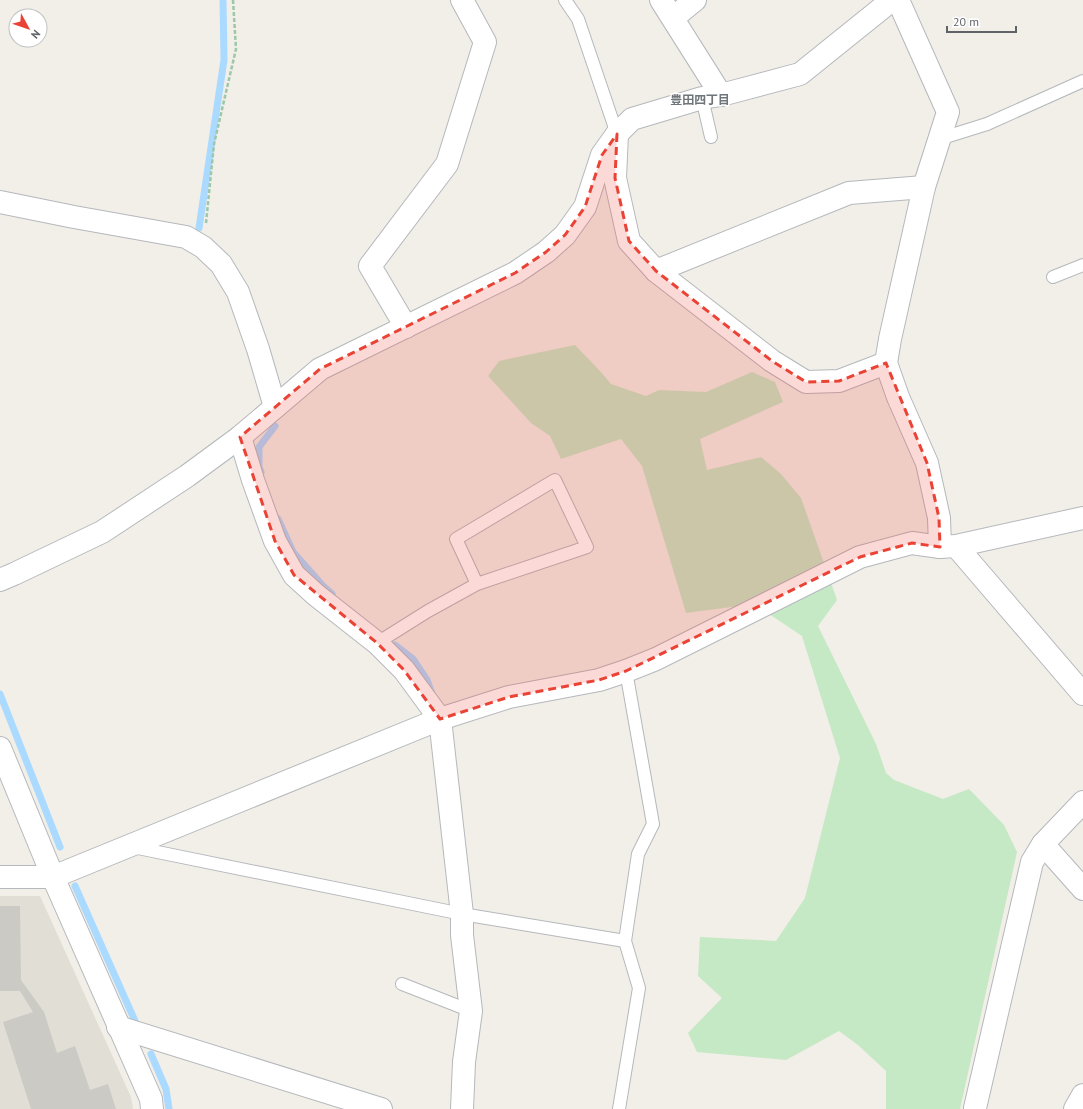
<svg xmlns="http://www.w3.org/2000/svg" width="1083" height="1109" viewBox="0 0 1083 1109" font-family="'PT Sans','Noto Sans JP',sans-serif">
<rect width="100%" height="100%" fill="#f1efe8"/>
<polygon fill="#e1ded6" points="0,896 40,896 131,1097 133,1109 0,1109"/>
<polygon fill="#c5e8c5" points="575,345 601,372 611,384 646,396 659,390 706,392 752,372 775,382 783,402 700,439 707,470 761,457 781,474 801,498 837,600 818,626 876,744 886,773 894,780 943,799 969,789 1004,825 1017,852 960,1109 886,1109 886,1071 858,1045 839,1031 786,1060 697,1052 688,1033 722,998 698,976 700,937 776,941 805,898 840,758 802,636 754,604 686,613 642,466 621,439 561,459 550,436 531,423 488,376 499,361"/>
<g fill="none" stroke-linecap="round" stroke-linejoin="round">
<g stroke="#aadaff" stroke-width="7">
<polyline points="199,228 224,60 223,0"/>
<polyline points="261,472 259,467 259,447 275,426"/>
<polyline points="278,519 293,552 324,587 332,594"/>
<polyline points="395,645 413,659 427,680 432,694"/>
<polyline points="0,694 60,847"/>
<polyline points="75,886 135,1021"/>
<polyline points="151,1054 166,1089 169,1109"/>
</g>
</g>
<polygon fill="#cccac5" points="0,906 20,906 21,980 44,1012 57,1053 75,1046 90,1090 108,1084 116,1109 31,1109 3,1022 33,1012 20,991 0,991"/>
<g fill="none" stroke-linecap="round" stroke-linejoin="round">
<defs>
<g id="service">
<polyline points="565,0 578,19 617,134"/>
<polyline points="702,98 711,137"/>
<polyline points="939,139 987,124 1083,81"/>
<polyline points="1053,277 1083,265"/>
<polyline points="377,643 428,611 477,584 587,547 555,480 456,539 477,584"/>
<polyline points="133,847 462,914 625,941"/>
<polyline points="402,984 471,1011"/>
<polyline points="619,1109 639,988 625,941 638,854 653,824 626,671"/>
</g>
<g id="minor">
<polyline points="661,0 721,95"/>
<polyline points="898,0 948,112 924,187 890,339 886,363 898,397 927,463 939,518 940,547"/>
<polyline points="673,18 695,0"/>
<polyline points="617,134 615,178 629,241 656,271 772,361 806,382 839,381 886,363"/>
<polyline points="0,202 74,217 186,237 203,247 221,264 238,292 258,349 275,407"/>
<polyline points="656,271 849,193 924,187"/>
<polyline points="406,327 370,266 447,164 485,42 462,0"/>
<polyline points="240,437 253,480 275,541 294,575 316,595 377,643 404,670 440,719 462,914 462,935 471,1011 464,1062 462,1109"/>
<polyline points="956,546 1083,694"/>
<polyline points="0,580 14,574 102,532 187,476 240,437 320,369 515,273 546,252 565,235 585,207 602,155 617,134 632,119 702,98 721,95 800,74 892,0"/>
<polyline points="0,748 53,877 151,1099 152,1109"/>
<polyline points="1083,802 1043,844 1083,889"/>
<polyline points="0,877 53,877 440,719 509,697 599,680 626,671 656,659 860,557 912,543 940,547 956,546 1083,518"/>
<polyline points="118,1027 381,1109"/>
<polyline points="975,1108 1032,862 1043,844"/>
<polyline points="1075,1109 1083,1095"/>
</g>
</defs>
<use href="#service" stroke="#b5b8bc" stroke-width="14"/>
<use href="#minor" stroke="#b5b8bc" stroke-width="24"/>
<polyline stroke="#9cc7a9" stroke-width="2.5" stroke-dasharray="4 2" stroke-linecap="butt" points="206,223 214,144 236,49 233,0"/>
<use href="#service" stroke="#fff" stroke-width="12"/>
<use href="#minor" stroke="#fff" stroke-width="22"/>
</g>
<path fill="#ea4335" fill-opacity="0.2" stroke="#ea4335" stroke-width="3" stroke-dasharray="8 5" stroke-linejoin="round" d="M617 134 615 178 629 241 656 271 772 361 806 382 839 381 886 363 927 463 939 518 940 547 912 543 860 557 626 671 599 680 509 697 440 719 404 670 377 643 294 575 275 541 240 437 320 369 515 273 546 252 565 235 585 207 602 155Z"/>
<g text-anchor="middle" stroke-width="3" stroke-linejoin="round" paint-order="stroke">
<g font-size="12" font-weight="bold" fill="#70757a" stroke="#fff">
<text x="700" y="104">豊田四丁目</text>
</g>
</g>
<g transform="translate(28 28) rotate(130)"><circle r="19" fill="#ffffff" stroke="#bfc1c3"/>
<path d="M0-3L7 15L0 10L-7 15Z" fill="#ea4335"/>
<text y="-6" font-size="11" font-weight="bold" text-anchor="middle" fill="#5f6368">N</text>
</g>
<path d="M947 26v6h69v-6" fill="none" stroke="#5f6368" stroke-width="2"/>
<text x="953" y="26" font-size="12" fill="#5f6368" stroke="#ffffff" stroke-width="3" paint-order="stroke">20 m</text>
</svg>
